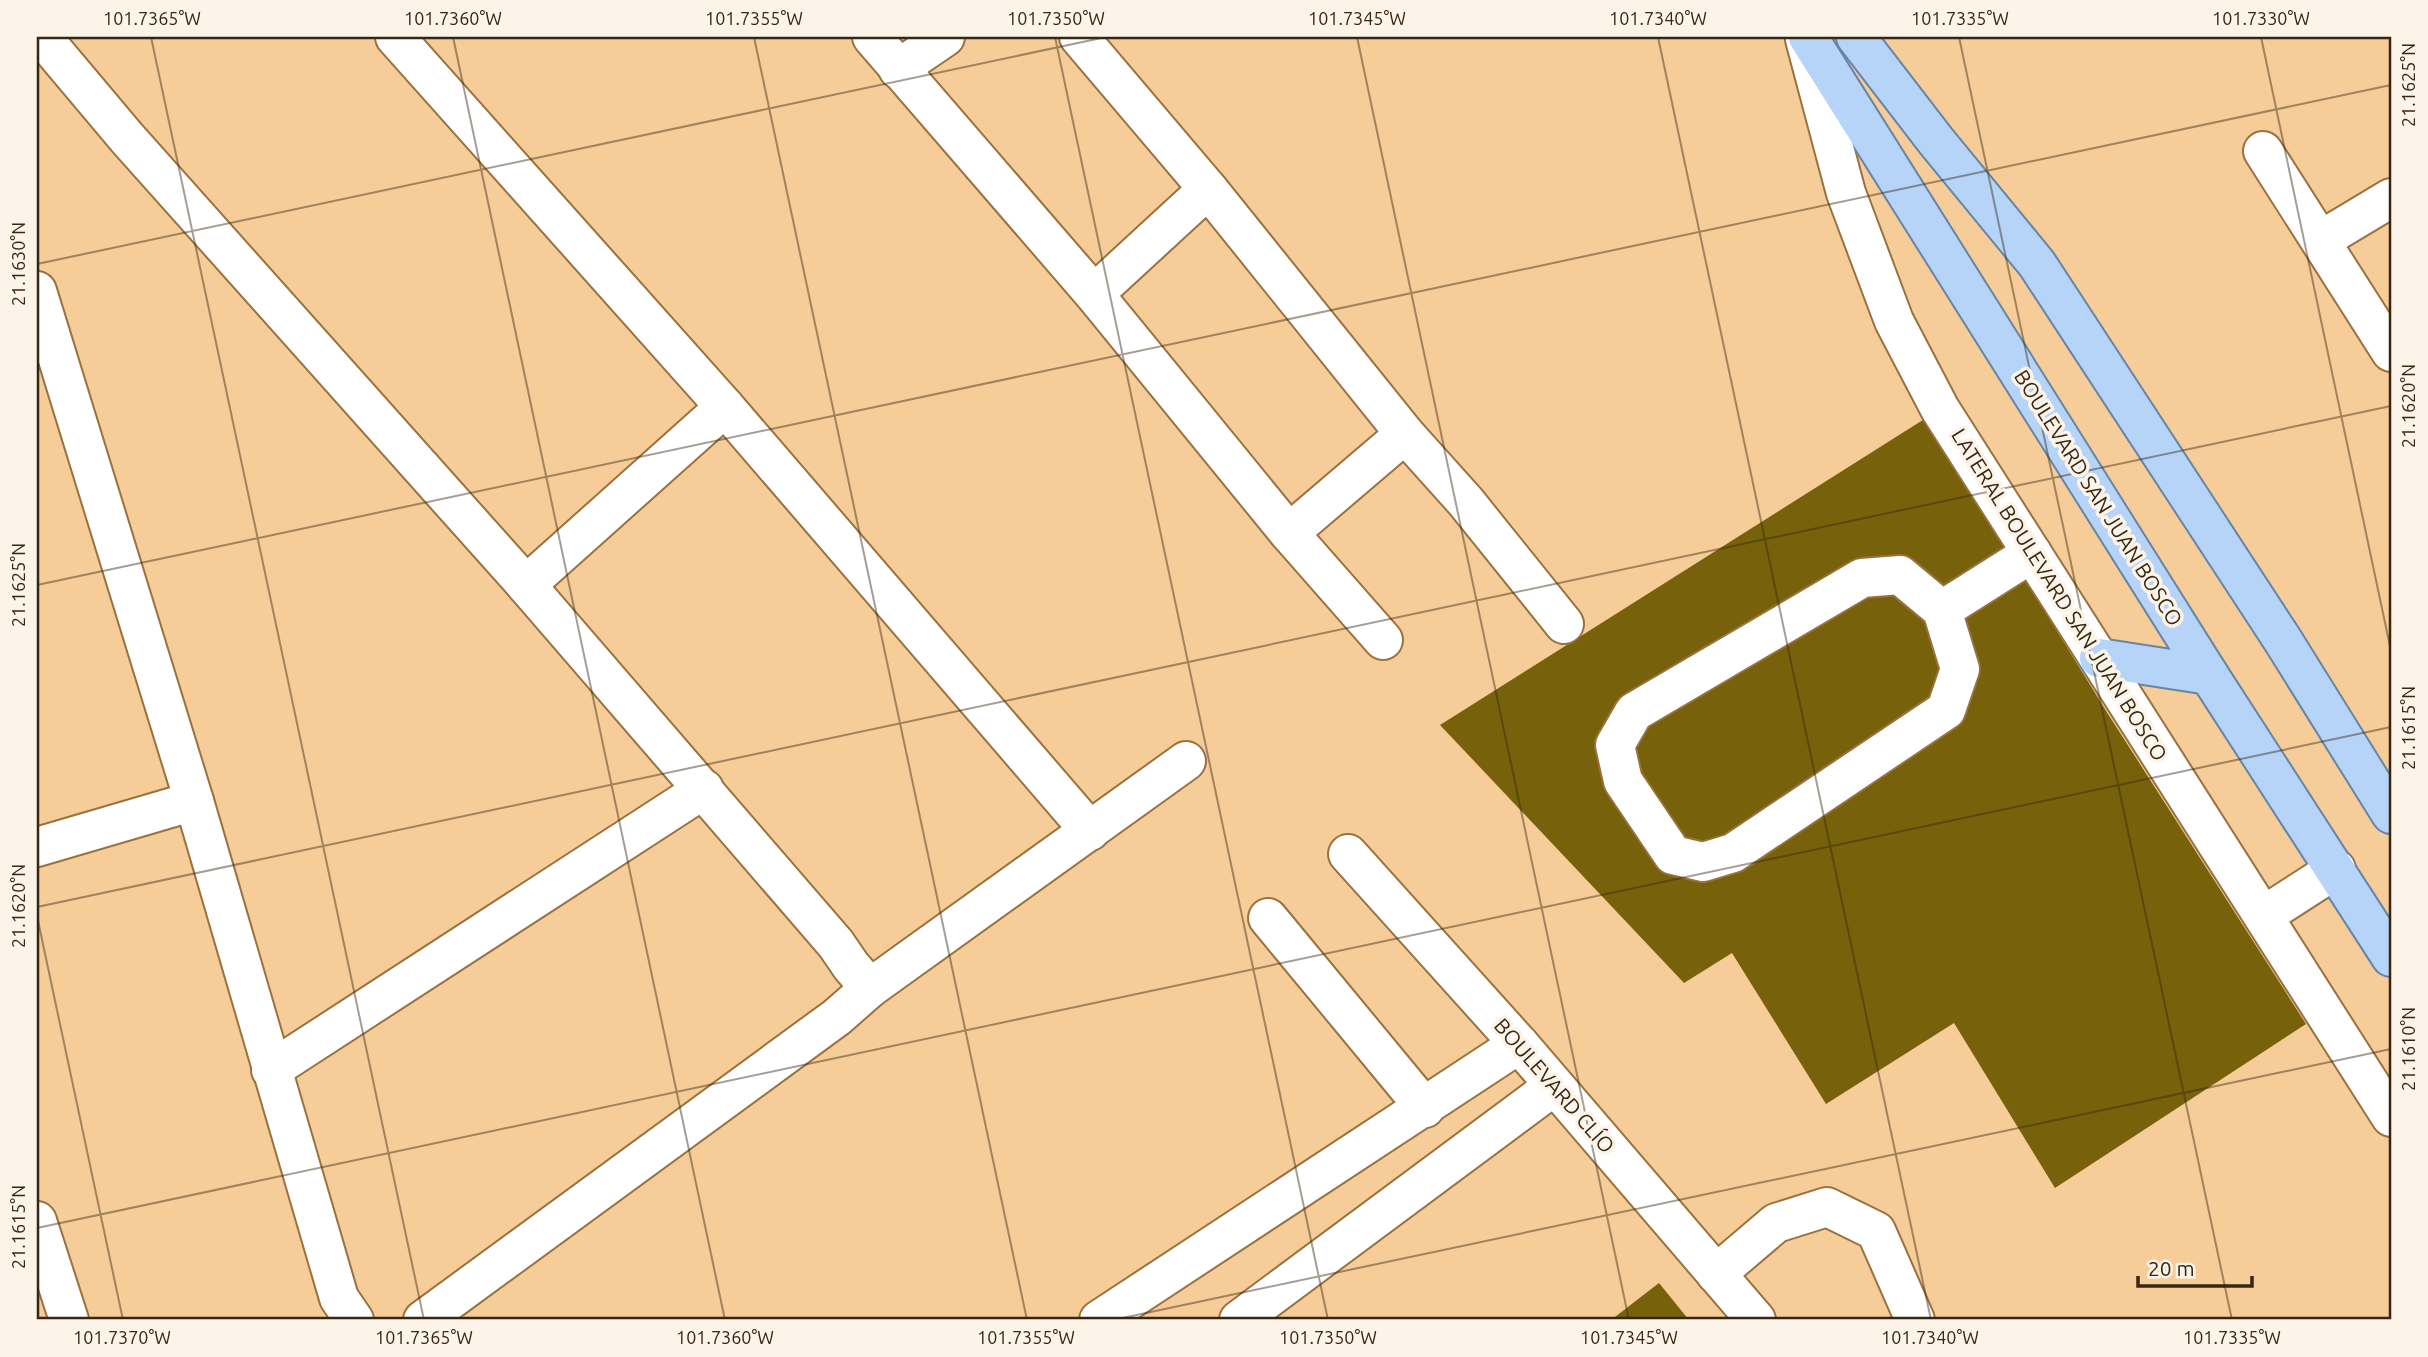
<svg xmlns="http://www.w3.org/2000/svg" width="2428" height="1357" viewBox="0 0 2428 1357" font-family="Ubuntu,sans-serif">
<rect width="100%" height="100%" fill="#f6cc98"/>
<g fill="#77620b">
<polygon points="1926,418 2108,714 2306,1024 2055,1188 1954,1023 1826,1104 1732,953 1684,983 1440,725"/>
<polygon points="1659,1283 1689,1320 1611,1320"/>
</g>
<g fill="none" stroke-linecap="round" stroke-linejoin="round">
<defs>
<g id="minor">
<polyline points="42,37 127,138 526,585 836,944 851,966 870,988"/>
<polyline points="395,37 725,407 1090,831"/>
<polyline points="872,37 1094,294 1289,533 1383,640"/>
<polyline points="1079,37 1208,189 1405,434 1466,502 1564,624"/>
<polyline points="1805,39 1846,193 1894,321 1940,409 2391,1117"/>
<polyline points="898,69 945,37"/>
<polyline points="2263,151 2391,352"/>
<polyline points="2321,240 2391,198"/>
<polyline points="37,291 194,801 339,1298 354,1320"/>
<polyline points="1094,294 1208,189"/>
<polyline points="1289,533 1405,434"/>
<polyline points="526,585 725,407"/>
<polyline points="1942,610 1960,669 1946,710 1733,853 1703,862 1673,855 1623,781 1615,745 1634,712 1862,578 1900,575 1942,610 2032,553"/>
<polyline points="37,847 194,801"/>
<polyline points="1348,854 1519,1044 1756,1320"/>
<polyline points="2263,916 2336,869"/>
<polyline points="1268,918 1425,1108"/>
<polyline points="271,1070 704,789"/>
<polyline points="37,1221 69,1320"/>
<polyline points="1716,1274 1776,1223 1827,1207 1876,1231 1915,1320"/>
<polyline points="423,1320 837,1017 870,988 1186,761"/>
<polyline points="1099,1320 1519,1044"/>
<polyline points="1239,1320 1554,1086"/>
</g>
<g id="major">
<polyline points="1808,37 2209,675 2391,957"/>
<polyline points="1856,37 1936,141 2037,264 2282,639 2391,814"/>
<polyline points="2099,658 2209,675"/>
</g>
</defs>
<use href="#minor" stroke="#98723f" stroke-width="42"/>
<use href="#major" stroke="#6885a5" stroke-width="42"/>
<use href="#minor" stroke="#fff" stroke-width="38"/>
<use href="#major" stroke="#b5d4f8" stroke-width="38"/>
</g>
<path fill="none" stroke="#372712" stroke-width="2" stroke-opacity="0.45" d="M151 37 424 1320M453 37 725 1320M754 37 1027 1320M1055 37 1328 1320M1357 37 1629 1320M1658 37 1931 1320M1959 37 2232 1320M2261 37 2391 651M37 264 1106 37M37 585 2391 85M37 907 2391 406M37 916 123 1320M37 1228 2391 727M1113 1320 2391 1049"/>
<g text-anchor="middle" stroke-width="7" stroke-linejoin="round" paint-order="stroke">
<g font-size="21" fill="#372712" stroke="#fcf4e9">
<text transform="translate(2098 498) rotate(58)" y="7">BOULEVARD SAN JUAN BOSCO</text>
<text transform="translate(2059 595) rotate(58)" y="7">LATERAL BOULEVARD SAN JUAN BOSCO</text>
<text transform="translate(1554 1086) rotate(49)" y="7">BOULEVARD CLÍO</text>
</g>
</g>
<rect width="2428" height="1357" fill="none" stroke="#fcf4e9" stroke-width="77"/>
<path d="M2138 1276v10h114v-10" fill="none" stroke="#372712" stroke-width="3.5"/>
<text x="2148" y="1276" font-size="21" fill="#372712" stroke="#fcf4e9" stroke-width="5" paint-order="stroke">20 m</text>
<rect x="38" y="38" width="2352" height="1280" fill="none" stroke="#372712" stroke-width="2.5"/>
<g font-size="18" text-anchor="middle" fill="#372712">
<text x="152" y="25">101.7365°W</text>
<text x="453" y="25">101.7360°W</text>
<text x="754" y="25">101.7355°W</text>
<text x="1056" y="25">101.7350°W</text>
<text x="1357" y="25">101.7345°W</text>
<text x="1658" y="25">101.7340°W</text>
<text x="1960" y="25">101.7335°W</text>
<text x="2261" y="25">101.7330°W</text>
<text transform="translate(2409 85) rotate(-90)" y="6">21.1625°N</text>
<text transform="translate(19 264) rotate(-90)" y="6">21.1630°N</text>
<text transform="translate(2409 406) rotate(-90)" y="6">21.1620°N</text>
<text transform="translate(19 585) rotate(-90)" y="6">21.1625°N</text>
<text transform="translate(2409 728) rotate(-90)" y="6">21.1615°N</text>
<text transform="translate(19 906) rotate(-90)" y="6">21.1620°N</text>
<text transform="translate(2409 1049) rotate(-90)" y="6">21.1610°N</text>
<text transform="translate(19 1227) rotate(-90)" y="6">21.1615°N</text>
<text x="122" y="1344">101.7370°W</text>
<text x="424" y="1344">101.7365°W</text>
<text x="725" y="1344">101.7360°W</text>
<text x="1026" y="1344">101.7355°W</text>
<text x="1328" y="1344">101.7350°W</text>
<text x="1629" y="1344">101.7345°W</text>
<text x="1930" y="1344">101.7340°W</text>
<text x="2232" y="1344">101.7335°W</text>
</g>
</svg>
